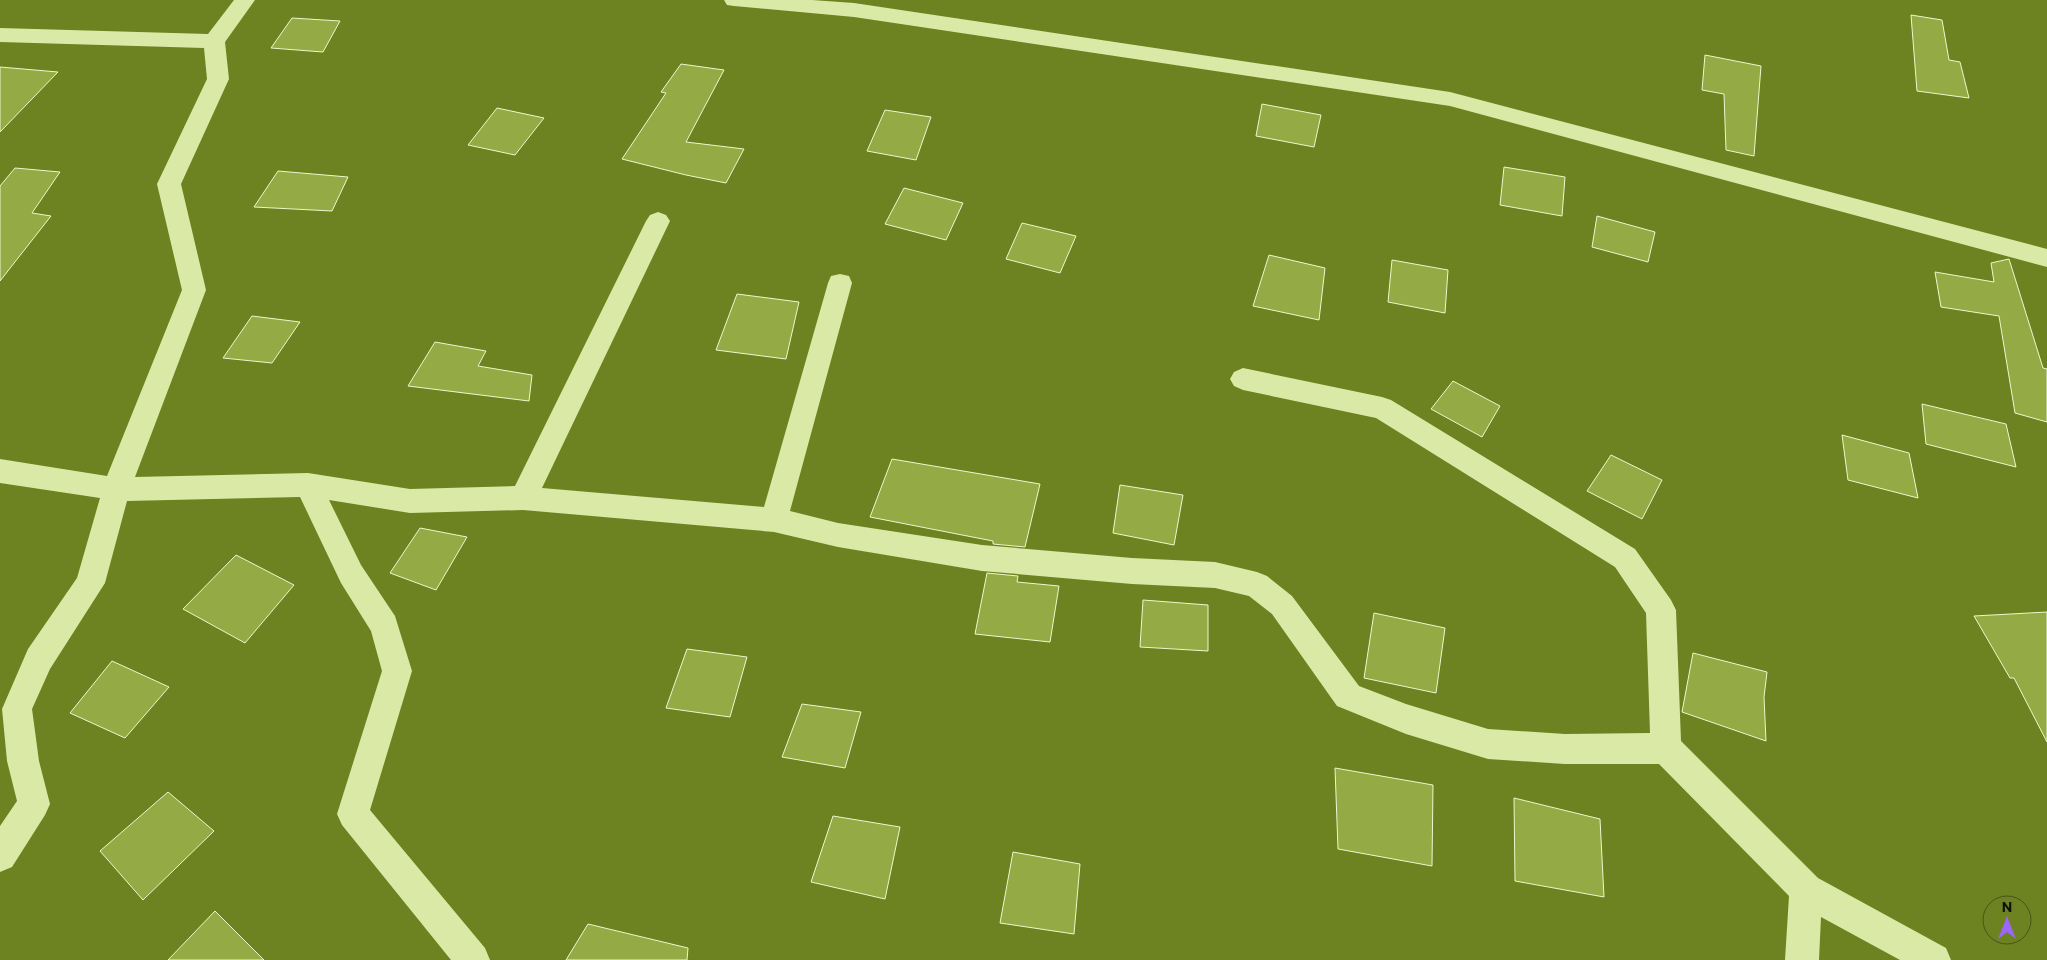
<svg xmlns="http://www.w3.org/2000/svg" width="2047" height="960" viewBox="0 0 2047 960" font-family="Commissioner,sans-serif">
<rect width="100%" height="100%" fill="#6d8220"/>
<g fill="#94aa44" stroke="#eef7cb">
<polygon points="1911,15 1942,20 1949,60 1960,62 1969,98 1917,91"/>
<polygon points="292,18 340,21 323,52 271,48"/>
<polygon points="1705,55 1761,66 1754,156 1726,150 1724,94 1702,90"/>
<polygon points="681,64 724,70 686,142 744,149 726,183 686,175 622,159 666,93 661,92"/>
<polygon points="0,67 58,72 0,132"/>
<polygon points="1262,104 1321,115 1314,147 1256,136"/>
<polygon points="497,108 544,118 515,155 468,145"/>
<polygon points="885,110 931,117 916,160 867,151"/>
<polygon points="1504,167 1565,177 1562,216 1500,205"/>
<polygon points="15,168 60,172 32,213 51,216 0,281 0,186"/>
<polygon points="278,171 348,177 332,211 254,207"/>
<polygon points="904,188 963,203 946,240 885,224"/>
<polygon points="1597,216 1655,232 1648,262 1592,247"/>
<polygon points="1022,223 1076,236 1060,273 1006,259"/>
<polygon points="1269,255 1325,268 1319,320 1253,306"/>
<polygon points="2009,259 2043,368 2047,369 2047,422 2015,413 1999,316 1941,307 1935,272 1994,282 1991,263"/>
<polygon points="1392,260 1448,270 1445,313 1388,302"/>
<polygon points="737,294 799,302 786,359 716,350"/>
<polygon points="252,316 300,322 272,363 223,358"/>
<polygon points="435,342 486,351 478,366 532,375 529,401 408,386"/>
<polygon points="1453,381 1500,406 1482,437 1431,409"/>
<polygon points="1922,404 2006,424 2016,467 1926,444"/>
<polygon points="1842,435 1909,453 1918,498 1848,480"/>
<polygon points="1611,455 1662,480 1642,519 1587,491"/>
<polygon points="892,459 1040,484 1025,547 993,544 993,541 870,517"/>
<polygon points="1120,485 1183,495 1174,545 1113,533"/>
<polygon points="420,528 467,537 436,590 390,573"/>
<polygon points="236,555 294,585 245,643 183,609"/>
<polygon points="987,573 1018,576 1017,582 1059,586 1050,642 975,634"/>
<polygon points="1143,600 1208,605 1208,651 1140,647"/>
<polygon points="2047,612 2047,742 2014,678 2010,678 1974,616"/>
<polygon points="1374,613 1445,628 1436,693 1364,678"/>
<polygon points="687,649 747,657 730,717 666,708"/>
<polygon points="1693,653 1767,672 1764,697 1766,741 1682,712"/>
<polygon points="112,661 169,687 125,738 70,713"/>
<polygon points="802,704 861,712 845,768 782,757"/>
<polygon points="1335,768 1433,785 1432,866 1338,849"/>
<polygon points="168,792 214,831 143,900 100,851"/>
<polygon points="1514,798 1600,819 1604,897 1515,881"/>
<polygon points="833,816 900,827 885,899 811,882"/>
<polygon points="1013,852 1080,864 1074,934 1000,923"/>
<polygon points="215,911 264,960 168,960"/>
<polygon points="588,924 688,948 687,960 566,960"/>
</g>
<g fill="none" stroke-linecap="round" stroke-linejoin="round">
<g fill="#dbe9a6" fill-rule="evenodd">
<polygon points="234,0 255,0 225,42 229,79 181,184 206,290 135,477 308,473 410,489 515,486 646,221 650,215 658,212 666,215 670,221 542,488 764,507 828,283 831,276 840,274 849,276 852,283 790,511 838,523 982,545 1132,558 1215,562 1257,572 1267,576 1292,596 1359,686 1406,704 1488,729 1565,734 1650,733 1646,613 1615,567 1376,418 1243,390 1234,386 1230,379 1234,372 1243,368 1382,397 1391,400 1635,549 1671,600 1676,610 1681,741 1818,878 1946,948 1951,960 1900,960 1821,917 1819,960 1785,960 1789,896 1659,764 1565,764 1488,759 1406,734 1337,706 1272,614 1249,596 1215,588 1132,584 982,571 838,547 774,532 523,510 410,513 329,500 361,565 395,616 412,671 370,810 485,948 490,960 451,960 342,825 337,814 382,671 371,631 341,583 300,497 127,501 105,583 50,669 32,709 39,761 50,804 45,815 12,867 0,872 0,826 17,801 7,761 2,709 28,649 77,578 100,498 0,483 0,459 107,476 182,290 157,184 207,79 204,48 0,42 0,28 208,34"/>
<polygon points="724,0 812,0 854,3 1450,92 2047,249 2047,267 1450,106 854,17 734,6 727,5"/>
</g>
</g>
<g transform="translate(2007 920)"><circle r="24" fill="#6d8220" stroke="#48551a"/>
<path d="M0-4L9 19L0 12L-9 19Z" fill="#9b67f6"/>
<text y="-8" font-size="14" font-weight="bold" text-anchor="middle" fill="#111111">N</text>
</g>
</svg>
